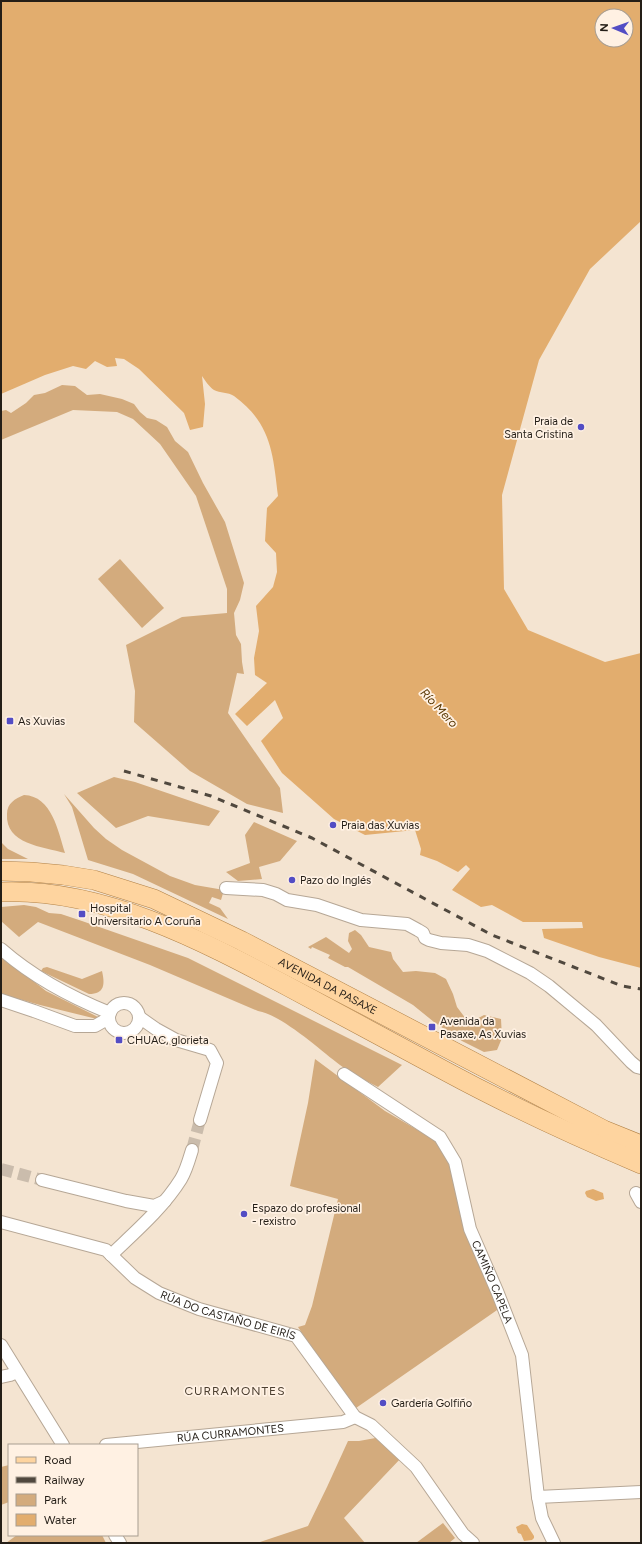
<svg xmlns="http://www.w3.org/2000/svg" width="642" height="1544" viewBox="0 0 642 1544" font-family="Figtree,sans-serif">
<rect width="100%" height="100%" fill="#f4e4d1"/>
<g fill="#d3ab7d">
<polygon points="62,385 75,386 87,395 100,394 122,399 134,404 140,412 147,418 156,420 167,427 175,441 188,452 203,483 225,522 244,583 240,600 234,613 236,635 241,644 242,662 244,674 237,673 228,713 280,788 283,813 247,804 190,771 134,722 135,691 126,645 182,617 227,613 227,589 196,496 160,444 133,419 117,412 73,410 1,440 1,411 6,410 11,413 26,403 34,395 45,393"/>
<polygon points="120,559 164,608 142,628 98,579"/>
<polygon points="114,777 135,782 220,811 209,826 148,816 116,828 77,793"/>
<polygon points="64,794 94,828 106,839 122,850 170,876 195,885 224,890 221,900 212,897 209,903 220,908 228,919 133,874 88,860 72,807"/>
<path d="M24 795C52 796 58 831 65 853 43 847 5 844 7 814 7 803 15 799 24 795Z"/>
<polygon points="254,822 297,841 280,861 259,867 262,879 238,881 226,872 250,863 245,835"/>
<polygon points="1,842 8,849 28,859 1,859"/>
<path d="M24 905 36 907 49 913 61 914 82 921 188 958 402 1065 378 1087C365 1080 352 1074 340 1065 320 1050 282 1015 258 1011L150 965 38 922 19 937 1 921V907Z"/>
<polygon points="355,930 361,935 369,947 391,952 393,959 403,972 416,971 435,973 446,979 453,994 457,1007 469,1023 484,1015 501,1019 502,1038 497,1050 484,1052 462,1041 434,1022 413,1005 348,967 345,967 328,958 330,955 312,947 311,949 308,947 326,937 349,953 352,949 348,941 349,933"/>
<polygon points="1,956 46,991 98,1017 97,1019 40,1005 1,994"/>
<path d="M47 967 82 979 102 971C105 984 105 994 89 994L41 971 43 968Z"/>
<polygon points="315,1059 385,1111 440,1143 452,1172 500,1308 356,1408 323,1365 298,1327 305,1325 312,1306 338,1199 290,1186 308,1103"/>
<polygon points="381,1437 402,1457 344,1518 365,1543 257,1543 308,1526 327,1487 348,1441 359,1441"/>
<polygon points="9,1465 9,1502 1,1505 1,1467"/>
<polygon points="443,1523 455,1538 449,1543 416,1543"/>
<polygon points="17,1535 102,1535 106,1543 6,1543"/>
</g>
<g fill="#e2ad6e" fill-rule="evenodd">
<path d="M1 1H641V221L590 269 539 360 502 495 504 589 528 630 605 662 641 653V968L599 957 544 938 542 929 583 928 582 922H523L492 905 481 907 452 890 470 869 466 865 458 872 437 861 420 855 421 849 415 830 365 835 334 819 282 773 261 741 283 718 275 700 247 726 235 714 267 683 255 675 254 658 259 631 256 606 273 587 277 572 276 553 265 541 267 508 278 496C273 453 271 423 234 396 228 392 220 393 214 390 209 387 205 380 202 376L205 404 203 427 190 430 184 413 139 369 124 359 115 358 117 366 107 367 95 361 86 369 73 366 45 375 1 394ZM602 16H626V40H602Z"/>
<polygon points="593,1189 603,1193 604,1199 596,1201 587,1197 585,1193 586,1191"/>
<polygon points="522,1524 527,1525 534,1536 534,1538 532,1540 524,1541 521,1534 518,1533 516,1527"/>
</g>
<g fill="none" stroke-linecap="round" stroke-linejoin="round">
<g stroke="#cabcac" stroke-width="12" stroke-dasharray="12 6" stroke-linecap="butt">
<polyline points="192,1150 200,1120"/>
<polyline points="1,1169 42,1180"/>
</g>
<defs>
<g id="minor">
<polyline points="226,888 263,890 276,894 287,900 317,905 361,920 407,924 418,930 423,933 425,938 429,940 441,943 468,945 487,951 530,973 549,986 596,1025 631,1062 637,1067 641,1068"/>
<path d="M1 949C33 977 70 997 110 1013"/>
<polyline points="1,1000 34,1011 75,1026 95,1026 109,1018"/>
<circle cx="124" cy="1018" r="15"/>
<polyline points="139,1017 156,1029 176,1040 210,1050 217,1063 200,1120"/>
<path id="s1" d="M344 1074 440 1137 455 1162 470 1229 497 1291 522 1355 538 1497 542 1518 554 1543"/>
<polyline points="42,1180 126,1201 154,1206 165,1201"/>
<polyline points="636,1193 641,1202"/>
<path id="s2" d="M1 1222 106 1250 135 1278 159 1293 199 1309 296 1336 355 1417 371 1425 416 1467 463 1534 473 1543"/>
<path d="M111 1255C135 1232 163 1208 181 1179 186 1171 189 1160 192 1150"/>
<polyline points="1,1345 63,1445"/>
<polyline points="1,1377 10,1375 17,1372"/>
<path id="s3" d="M106 1445 343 1422 355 1417"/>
<polyline points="538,1497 641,1492"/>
<polyline points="115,1535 120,1543"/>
</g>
<g id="primary">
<path id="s4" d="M1 871 31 872 63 875 94 880 154 899 242 941 604 1130 641 1145"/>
<path d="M1 892C103 888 201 940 289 987 342 1015 394 1044 447 1072 510 1106 575 1136 641 1164"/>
</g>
</defs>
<use href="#minor" stroke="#b6a796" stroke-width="14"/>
<use href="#primary" stroke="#b18146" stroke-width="20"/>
<use href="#minor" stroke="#fff" stroke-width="12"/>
<use href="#primary" stroke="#fed49f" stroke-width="19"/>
<polyline stroke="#50483e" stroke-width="3" stroke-dasharray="7 7" stroke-linecap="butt" points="124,771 211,796 312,838 492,935 622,986 641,989"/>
</g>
<g fill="#534dc4" stroke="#fff1e3" stroke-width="1.5">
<circle cx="581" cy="427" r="4"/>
<rect x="6" y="717" width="8" height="8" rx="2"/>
<circle cx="333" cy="825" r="4"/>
<circle cx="292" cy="880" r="4"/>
<rect x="78" y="910" width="8" height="8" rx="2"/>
<rect x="428" y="1023" width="8" height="8" rx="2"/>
<rect x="115" y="1036" width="8" height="8" rx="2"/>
<circle cx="244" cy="1214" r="4"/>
<circle cx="383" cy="1403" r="4"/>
</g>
<g text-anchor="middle" stroke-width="3.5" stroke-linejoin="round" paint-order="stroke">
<g font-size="11" fill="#241e17" stroke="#fff1e3" text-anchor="start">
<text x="573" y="425" text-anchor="end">Praia de<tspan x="573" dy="13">Santa Cristina</tspan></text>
<text x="18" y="725">As Xuvias</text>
<text x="341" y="829">Praia das Xuvias</text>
<text x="300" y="884">Pazo do Inglés</text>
<text x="90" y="912">Hospital<tspan x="90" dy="13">Universitario A Coruña</tspan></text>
<text x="440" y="1025">Avenida da<tspan x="440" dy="13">Pasaxe, As Xuvias</tspan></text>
<text x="127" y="1044">CHUAC, glorieta</text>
<text x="252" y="1212">Espazo do profesional<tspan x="252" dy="13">- rexistro</tspan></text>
<text x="391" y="1407">Gardería Golfiño</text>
</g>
<g font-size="11" fill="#241e17" stroke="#fff1e3">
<text dy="4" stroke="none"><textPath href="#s4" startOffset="351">AVENIDA DA PASAXE</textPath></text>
<text dy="4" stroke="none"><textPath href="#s1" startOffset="270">CAMIÑO CAPELA</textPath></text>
<text dy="4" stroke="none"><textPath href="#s2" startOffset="250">RÚA DO CASTAÑO DE EIRÍS</textPath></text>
<text dy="4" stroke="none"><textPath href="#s3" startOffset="125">RÚA CURRAMONTES</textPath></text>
</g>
<g font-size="12" font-style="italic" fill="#573500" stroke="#fff1e3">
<text transform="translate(439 708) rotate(47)" y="4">Río Mero</text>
</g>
<g font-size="12" letter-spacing="1" fill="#4c3f30" stroke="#fff1e3">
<text x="235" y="1395">CURRAMONTES</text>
</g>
</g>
<rect width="642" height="1544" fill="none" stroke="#241e17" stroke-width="4"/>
<rect x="8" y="1444" width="130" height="92" fill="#fff1e3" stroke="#a79d91"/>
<rect x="16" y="1457" width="20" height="6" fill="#fed49f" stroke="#a79d91"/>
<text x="44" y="1464" font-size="12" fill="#241e17">Road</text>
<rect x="16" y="1477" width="20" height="6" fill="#50483e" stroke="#a79d91"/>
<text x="44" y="1484" font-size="12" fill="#241e17">Railway</text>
<rect x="16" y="1494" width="20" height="12" fill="#d3ab7d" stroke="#a79d91"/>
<text x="44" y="1504" font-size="12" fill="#241e17">Park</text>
<rect x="16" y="1514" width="20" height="12" fill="#e2ad6e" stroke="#a79d91"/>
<text x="44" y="1524" font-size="12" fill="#241e17">Water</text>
<g transform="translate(614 28) rotate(272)"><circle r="19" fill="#fff1e3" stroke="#a79d91"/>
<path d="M0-3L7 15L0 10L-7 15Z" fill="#534dc4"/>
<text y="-6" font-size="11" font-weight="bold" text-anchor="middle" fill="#241e17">N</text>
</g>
</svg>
